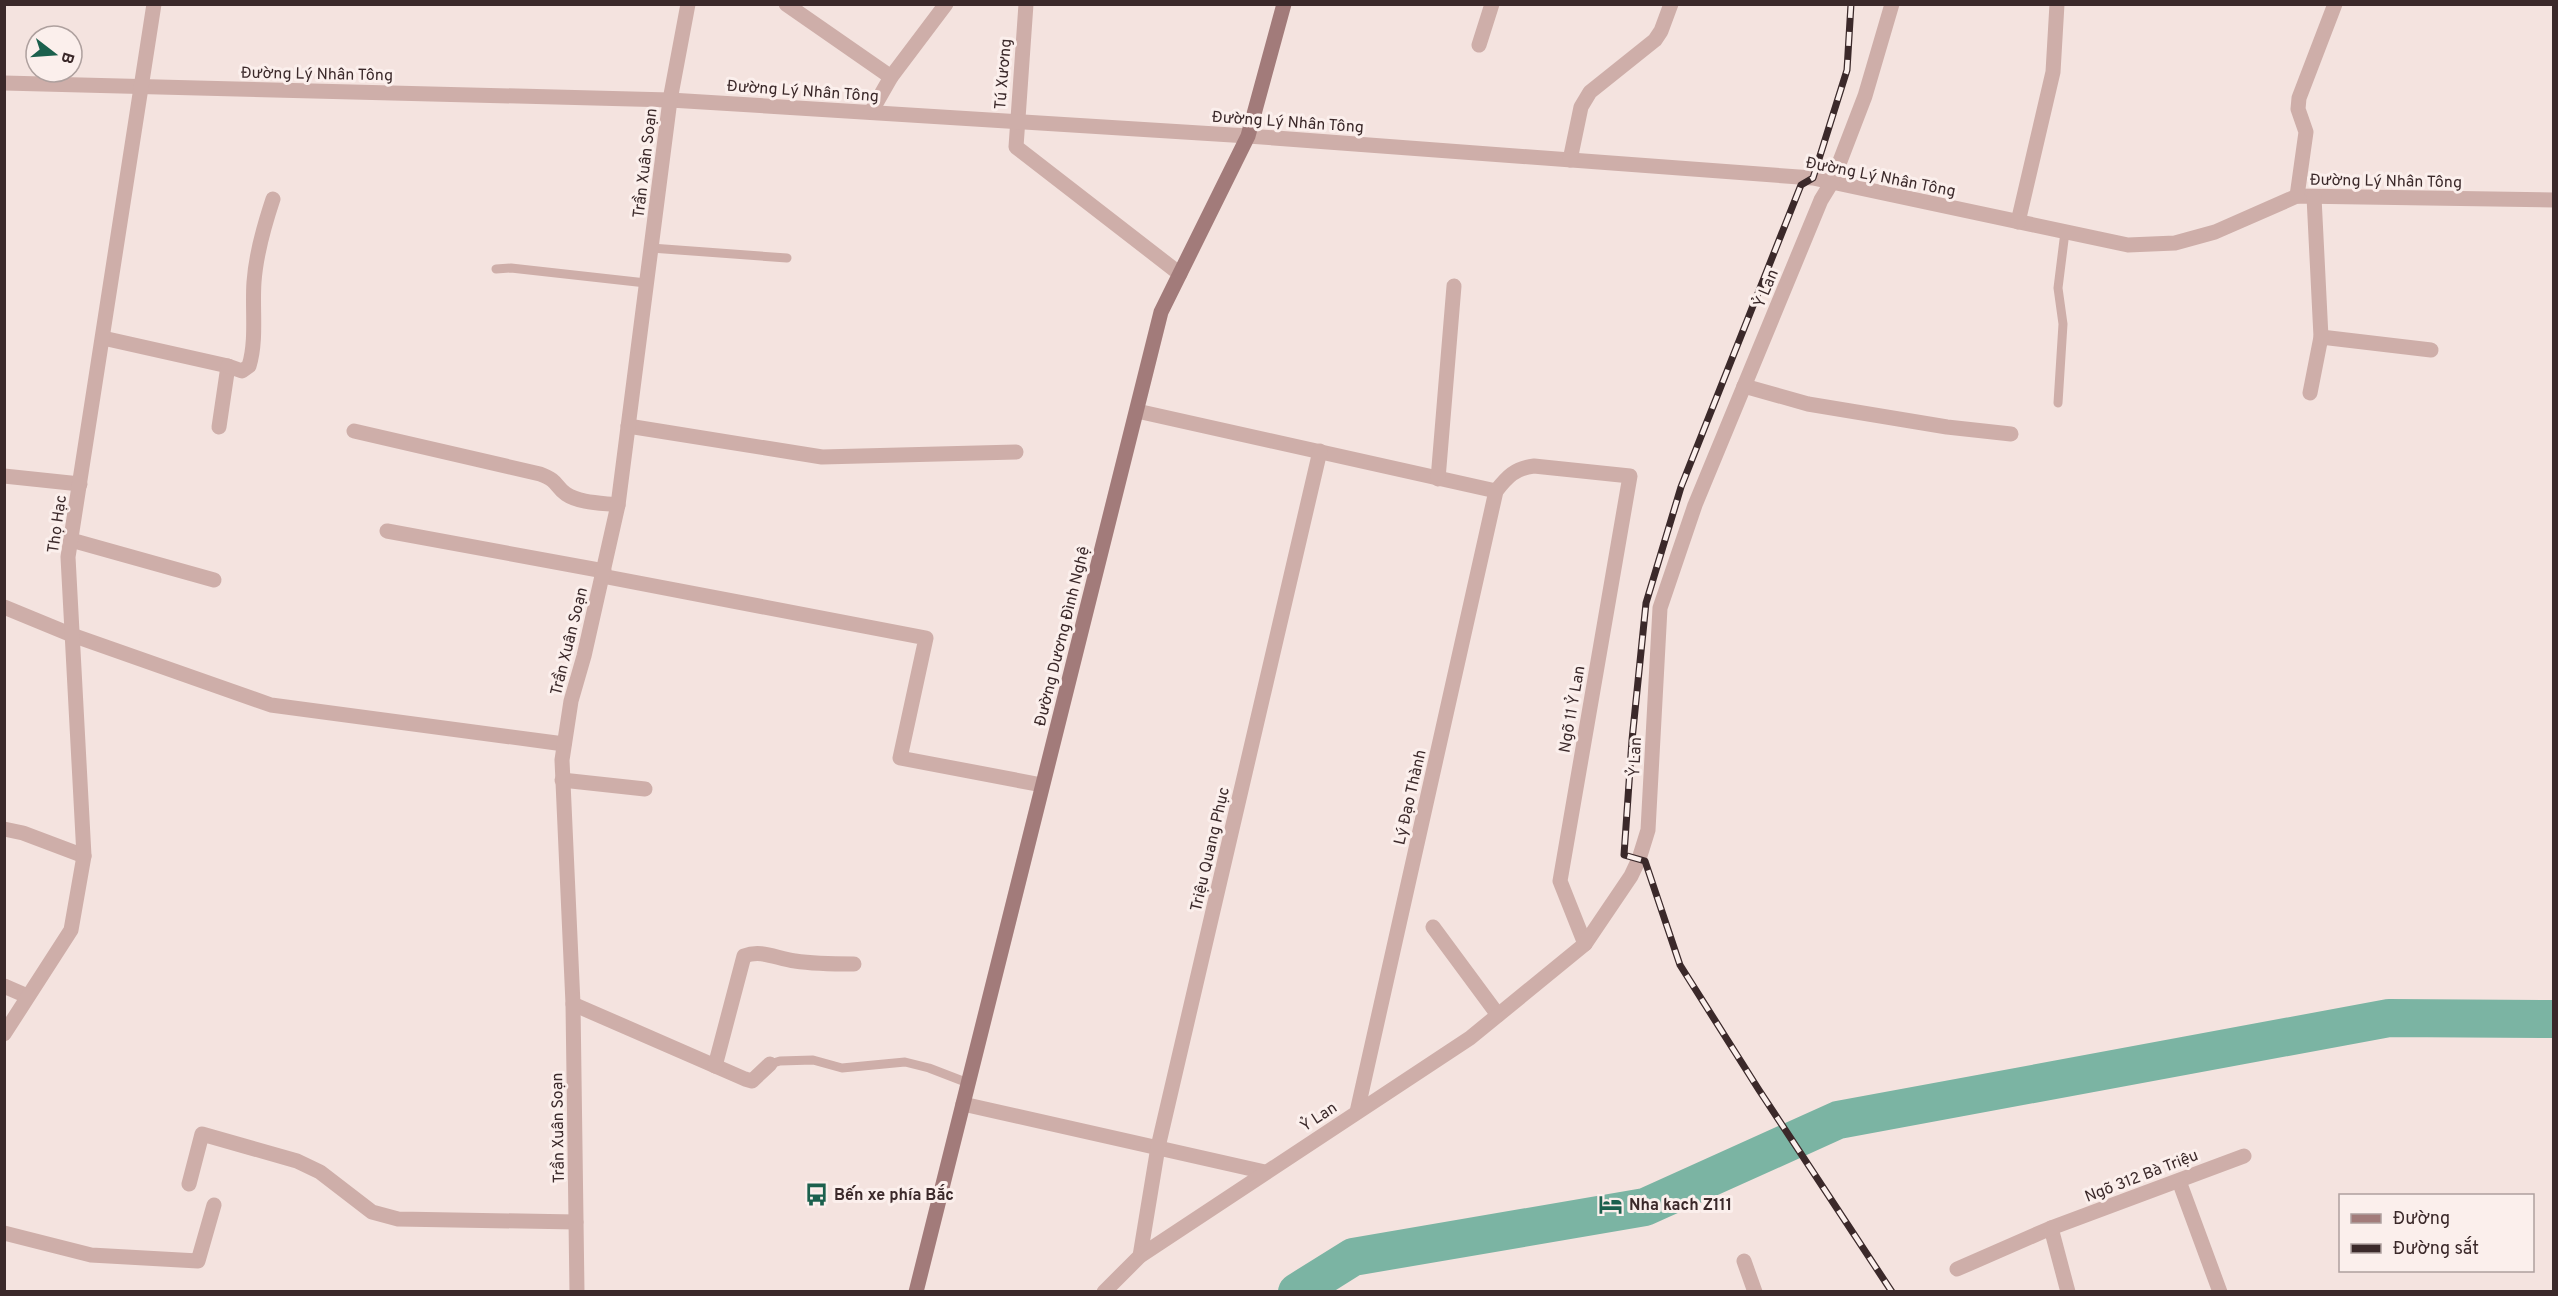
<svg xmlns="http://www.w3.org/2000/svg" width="2558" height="1296" viewBox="0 0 2558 1296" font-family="Overpass,sans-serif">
<rect width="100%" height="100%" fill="#f4e3df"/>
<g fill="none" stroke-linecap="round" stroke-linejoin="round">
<polyline stroke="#7bb4a3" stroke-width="38" points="1297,1292 1353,1257 1645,1207 1838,1120 2389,1018 2554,1019"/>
<g stroke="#ceaea9" stroke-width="9">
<polyline points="651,248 787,258"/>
<polyline points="496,269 511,268 646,283"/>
<polyline points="2058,403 2063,324 2058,288 2065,232"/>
<polyline points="770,1064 780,1061 813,1060 842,1068 905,1062 929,1068 968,1083"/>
</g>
<g stroke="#ceaea9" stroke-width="15">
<polyline points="786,4 891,77"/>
<polyline points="1026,4 1016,147 1180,274"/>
<polyline points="1479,45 1492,4"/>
<polyline points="4,83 670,100 1248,136 1813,178 2128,245 2175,243 2215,232 2297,196 2554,200"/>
<polyline points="871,112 891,77 946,4"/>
<polyline points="1570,160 1581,107 1590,92 1655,40 1661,31 1671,4"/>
<polyline points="2297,196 2306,132 2298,109 2299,98 2335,4"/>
<polyline points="2018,222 2053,72 2057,4"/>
<polyline points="2321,337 2431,350"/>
<polyline points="103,338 228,366 219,427"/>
<path d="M228 366 242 371 249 366C257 340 252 309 254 282 256 253 264 226 273 199"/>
<polyline points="1744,386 1808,404 1947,427 2011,434"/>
<polyline points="2310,393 2321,337 2314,197"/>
<polyline points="1137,411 1496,491"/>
<polyline points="628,426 822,457 1016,452"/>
<path d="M354 431 540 474C559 481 554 485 566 494 579 503 603 503 618 505"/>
<polyline points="4,476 80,484"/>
<polyline points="1438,479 1454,286"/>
<polyline points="387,531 604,571"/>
<polyline points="71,540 214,580"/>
<polyline points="602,576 926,638 900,758 1042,785"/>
<polyline points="4,607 72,635 271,705 564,744"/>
<polyline points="562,780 645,789"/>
<polyline points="4,829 23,833 84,856"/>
<polyline points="1433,927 1498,1015"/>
<polyline points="4,986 27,996"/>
<polyline points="573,1004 745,1079 752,1081 770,1064"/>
<polyline points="4,1034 71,930 84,856 68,557 154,4"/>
<path d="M715 1066 744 956C762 949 777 959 795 961 815 964 834 964 854 964"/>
<polyline points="963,1104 1265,1172"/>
<path d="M1357 1112 1496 491C1507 477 1515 468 1534 466L1630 476 1560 881 1585 944"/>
<polyline points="2179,1181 2220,1292"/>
<polyline points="189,1184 202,1134 297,1161 320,1172 372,1212 398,1219 576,1222"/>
<polyline points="2051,1228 2068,1292"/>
<polyline points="4,1233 91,1255 198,1261 214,1205"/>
<polyline points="1140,1256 1158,1147 1320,451"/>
<polyline points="1744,1261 1755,1292"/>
<polyline points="1957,1269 2051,1228 2244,1156"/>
<polyline points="577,1292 573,1004 562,760 571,701 584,656 618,505 670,100 688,4"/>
<polyline points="1104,1292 1140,1256 1470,1038 1585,944 1631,876 1639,859 1648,830 1660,608 1695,505 1821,200 1832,182 1865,96 1892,4"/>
</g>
<polyline stroke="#a27b7a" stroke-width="15" points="916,1292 1161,312 1248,136 1284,4"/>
<defs>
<polyline id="rail" points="1851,4 1847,70 1813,178 1801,185 1681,487 1646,603 1632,740 1624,855 1645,861 1680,965 1759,1090 1892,1292"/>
</defs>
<use href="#rail" stroke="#3b292a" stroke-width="7"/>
<use href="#rail" stroke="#fbefec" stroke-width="4.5" stroke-dasharray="14" stroke-linecap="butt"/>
</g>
<defs>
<symbol id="bus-bare" viewBox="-9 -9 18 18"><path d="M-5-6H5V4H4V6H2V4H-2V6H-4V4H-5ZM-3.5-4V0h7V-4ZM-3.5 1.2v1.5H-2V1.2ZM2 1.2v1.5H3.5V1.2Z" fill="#1b604d" stroke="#fbefec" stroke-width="2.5" paint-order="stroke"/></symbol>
<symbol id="hotel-bare" viewBox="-9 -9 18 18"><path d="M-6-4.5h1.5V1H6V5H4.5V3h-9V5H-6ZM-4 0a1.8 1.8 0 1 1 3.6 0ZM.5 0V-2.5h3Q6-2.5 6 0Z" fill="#1b604d" stroke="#fbefec" stroke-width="2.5" paint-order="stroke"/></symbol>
</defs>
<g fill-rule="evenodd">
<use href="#bus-bare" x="800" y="1178" width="33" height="33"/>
<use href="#hotel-bare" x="1594" y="1188" width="33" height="33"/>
</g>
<g text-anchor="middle" stroke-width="6" stroke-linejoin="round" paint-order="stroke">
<g font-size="16" fill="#3b292a" stroke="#fbefec">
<text transform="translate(317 73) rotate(1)" y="6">Đường Lý Nhân Tông</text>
<text transform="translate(1002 74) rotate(-85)" y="6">Tú Xương</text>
<text transform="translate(803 90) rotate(4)" y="6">Đường Lý Nhân Tông</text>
<text transform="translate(1288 121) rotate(4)" y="6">Đường Lý Nhân Tông</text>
<text transform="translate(644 163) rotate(-83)" y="6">Trần Xuân Soạn</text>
<text transform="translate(1881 176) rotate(11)" y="6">Đường Lý Nhân Tông</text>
<text transform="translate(2386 180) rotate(1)" y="6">Đường Lý Nhân Tông</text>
<text transform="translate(1765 288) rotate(-67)" y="6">Ỷ Lan</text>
<text transform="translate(56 524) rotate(-82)" y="6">Thọ Hạc</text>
<text transform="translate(1061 636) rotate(-76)" y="6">Đường Dương Đình Nghệ</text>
<text transform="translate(568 641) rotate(-76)" y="6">Trần Xuân Soạn</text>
<text transform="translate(1571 709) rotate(-80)" y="6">Ngõ 11 Ỷ Lan</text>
<text transform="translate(1634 757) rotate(-87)" y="6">Ỷ Lan</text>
<text transform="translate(1409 797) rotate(-77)" y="6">Lý Đạo Thành</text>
<text transform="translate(1209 849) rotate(-77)" y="6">Triệu Quang Phục</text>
<text transform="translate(1318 1116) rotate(-33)" y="6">Ỷ Lan</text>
<text transform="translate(557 1128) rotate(-91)" y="6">Trần Xuân Soạn</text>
<text transform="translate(2141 1175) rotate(-21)" y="6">Ngõ 312 Bà Triệu</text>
</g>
<g font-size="16" font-weight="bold" fill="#3b292a" stroke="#fbefec" text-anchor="start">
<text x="834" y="1200">Bến xe phía Bắc</text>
<text x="1629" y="1210">Nha kach Z111</text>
</g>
</g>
<rect width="2558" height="1296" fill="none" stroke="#3b292a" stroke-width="12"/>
<rect x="2339" y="1194" width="195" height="78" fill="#fbefec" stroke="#aea09e" stroke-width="1.5"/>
<rect x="2351" y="1214" width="30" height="9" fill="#a27b7a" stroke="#aea09e" stroke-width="1.5"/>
<text x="2393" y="1224" font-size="18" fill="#3b292a">Đường</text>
<rect x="2351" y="1244" width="30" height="9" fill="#3b292a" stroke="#aea09e" stroke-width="1.5"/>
<text x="2393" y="1254" font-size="18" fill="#3b292a">Đường sắt</text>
<g transform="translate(54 54) rotate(107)"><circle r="28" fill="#fbefec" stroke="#aea09e" stroke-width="1.5"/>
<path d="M0-4.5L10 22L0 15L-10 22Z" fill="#1b604d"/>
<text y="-9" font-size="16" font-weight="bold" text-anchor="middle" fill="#3b292a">B</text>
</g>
</svg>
